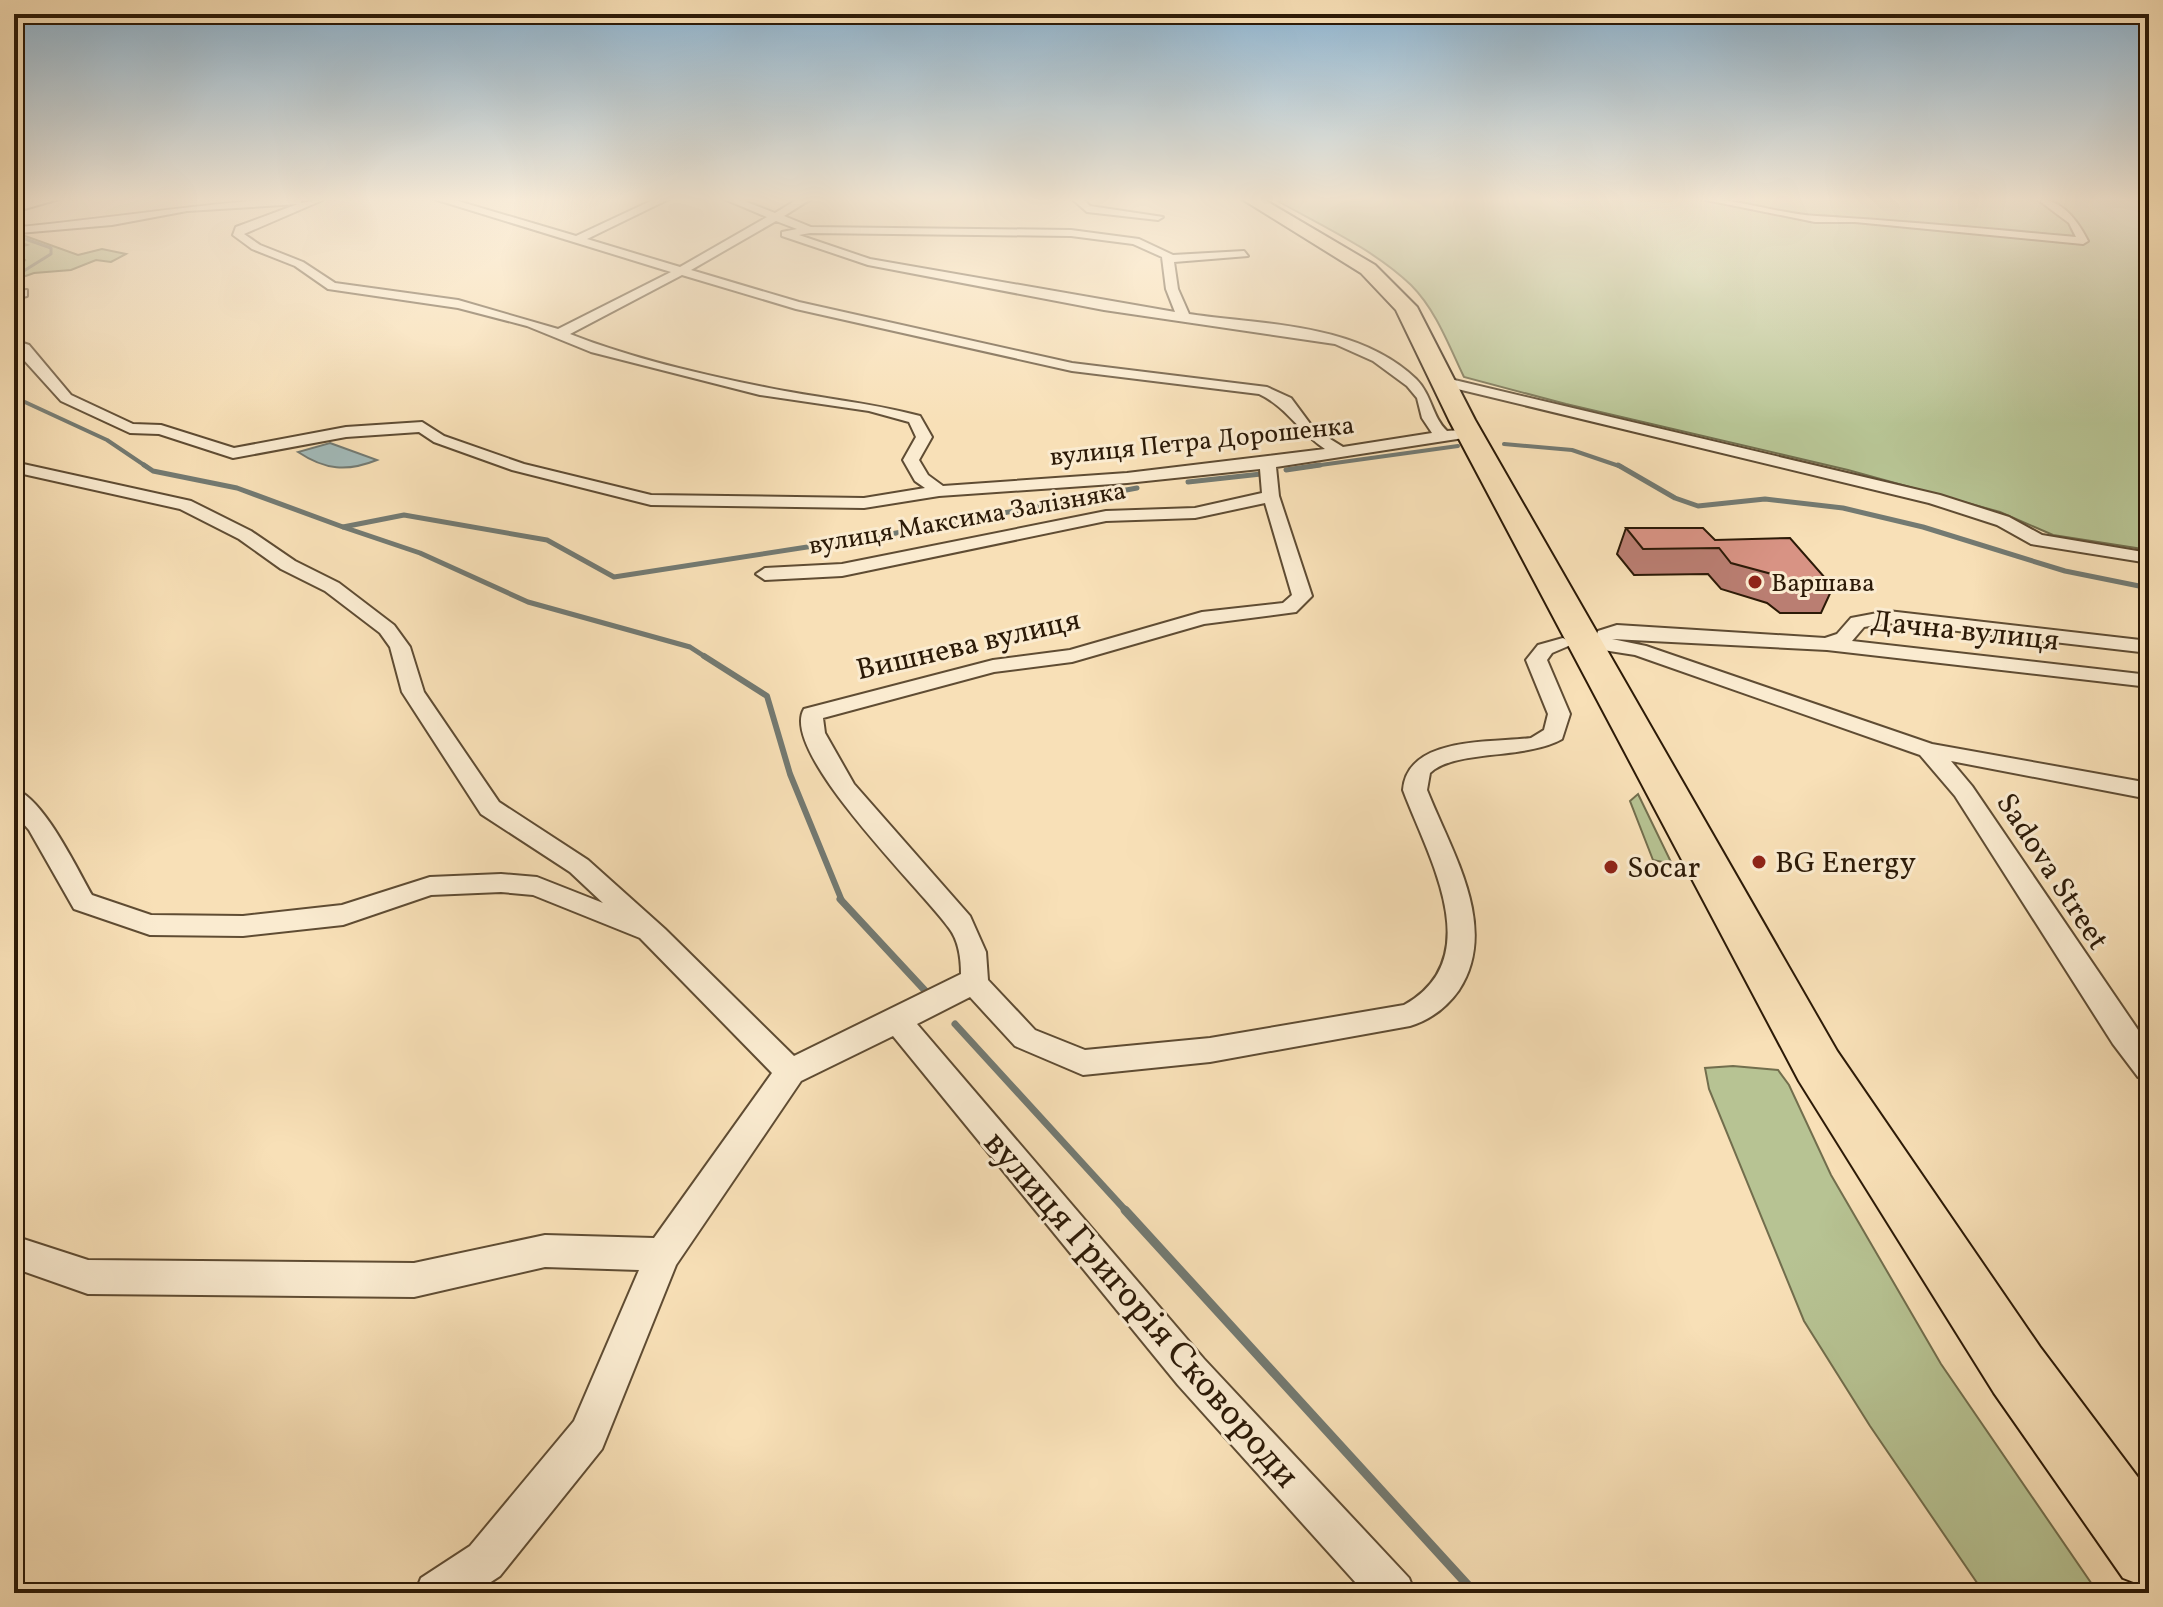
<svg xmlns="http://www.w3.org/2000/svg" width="2163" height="1607" viewBox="0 0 2163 1607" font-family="Vollkorn,serif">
<rect width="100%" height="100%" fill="#f8e0b7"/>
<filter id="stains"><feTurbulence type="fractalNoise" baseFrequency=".0025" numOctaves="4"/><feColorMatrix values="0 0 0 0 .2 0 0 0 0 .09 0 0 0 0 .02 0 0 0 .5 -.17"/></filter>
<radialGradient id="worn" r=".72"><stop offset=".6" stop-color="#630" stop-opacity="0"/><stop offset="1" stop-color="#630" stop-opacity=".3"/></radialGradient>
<g fill="#b7c393" stroke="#726e4d" stroke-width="2">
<path d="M1274 199H2149V550L2053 535 2000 512 1848 470 1566 404 1464 377C1449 346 1436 310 1411 285 1372 248 1320 225 1274 199Z"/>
<polygon points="14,232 78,255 102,249 126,254 111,262 96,260 71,270 34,273 14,280 14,264 26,260 14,260 22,254 14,253 14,249 27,245 14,240"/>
<polygon points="1638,794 1672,864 1653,860 1630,801"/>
<polygon points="1733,1066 1778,1070 1789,1085 1831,1175 1941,1364 2098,1593 1984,1593 1870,1426 1804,1321 1709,1089 1705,1068"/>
</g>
<path fill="#a2bab9" stroke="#737a72" stroke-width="2" d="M330 443 377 460C347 472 325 470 298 452Z"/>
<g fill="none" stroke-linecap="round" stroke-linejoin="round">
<polyline stroke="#737a72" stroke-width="3" points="14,235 51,248 51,254 14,277"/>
<g stroke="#737a72" stroke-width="4">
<polyline points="14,397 107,440 147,467"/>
<polyline points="1504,444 1572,450 1622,467"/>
<polyline points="1306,467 1458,446"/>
</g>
<g stroke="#737a72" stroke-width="5">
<polyline points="144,465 153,471 237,488 343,527 404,515 547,540 614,577 891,534 1137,488"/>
<polyline points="1618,465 1675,498 1698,506 1765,499 1843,508 1923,527 2065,571 2149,588"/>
<polyline points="1286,470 1320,465"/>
<polyline points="1188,482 1261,474"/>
<polyline points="343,527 420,553 528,602 690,647 707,658"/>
</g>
<polyline stroke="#737a72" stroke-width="6" points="704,656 767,696 790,774 842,901"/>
<g stroke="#737a72" stroke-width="7">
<polyline points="840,899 931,997"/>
<polyline points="955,1024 1127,1212"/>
</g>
<polyline stroke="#737a72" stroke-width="9" points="1125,1210 1475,1593"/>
<defs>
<g id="street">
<path d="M277 199H301V203L325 199 244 234 260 245 303 262 335 283 458 300 558 329 671 272 434 199H451L576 236 655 199H669L587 239 680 267 767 217 724 199H739L775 213 798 199H811L784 216 811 227 1071 230 1139 239 1173 255 1244 251 1248 256 1174 262 1178 289 1189 314C1264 325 1358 323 1416 379 1432 395 1432 417 1447 431L1475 429V435L1470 437 1276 467 1279 496 1312 596 1296 612 1204 624 1072 662 994 672 823 718 825 733 854 784 970 916 986 952 988 980 1035 1030 1085 1050 1210 1038 1404 1005C1489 958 1428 857 1403 790 1407 736 1491 743 1531 738L1544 730 1548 714 1526 660 1538 645 1563 638 1573 644 1552 653 1547 660 1570 714 1562 739C1525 760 1455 749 1430 773L1427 790C1451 851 1500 927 1459 990 1447 1007 1430 1020 1410 1026L1210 1062 1083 1075 1015 1046 970 997 917 1024 1204 1359 1409 1578 1415 1593H1365L1178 1385 893 1036 801 1081 676 1265 602 1449 500 1576 474 1593H415L421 1578 470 1546 574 1421 639 1270 545 1267 414 1297 88 1294 14 1268V1236L88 1260 414 1263 545 1235 654 1238 772 1073 640 938 533 895 501 892 431 895 343 925 243 936 150 935 74 909 29 830 14 813V789C43 797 77 869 92 895L151 915 243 916 342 905 430 877 501 874 537 877 603 903 570 872 481 814 402 692 390 647 380 633 325 591 281 569 239 539 180 509 14 472V462L191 501 251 531 295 561 339 583 394 625 410 647 424 692 499 802 588 860 665 929 794 1056 961 974C961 959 959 941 949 928 924 892 778 752 804 709L993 660 1070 650 1202 612 1283 603 1292 595 1265 503 1195 518 1106 521 842 576 765 580 756 574 765 568 842 564 1106 511 1195 508 1262 493 1260 469 1127 483 939 496 864 508 651 505 512 470 434 442 419 432 346 437 233 458 159 434 130 433 61 401 14 349V340L29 345 71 395 133 424 161 425 234 448 346 427 422 422 444 436 524 464 651 495 864 498 925 488 915 481 903 460 916 437 909 422 869 411 760 395 591 352 527 326 458 308 328 289 295 266 252 249 233 235 236 227 298 204 187 211 112 225 19 233 14 230 19 227C106 219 190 205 277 199ZM776 221 797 229 782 232V236L868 265 1104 310 1335 344 1373 361 1407 386 1417 398 1422 418 1432 433 1343 447 1314 429 1291 398 1267 387 1072 363 799 302 691 270ZM810 233 1071 236 1133 244 1162 257 1166 289 1175 312 870 259 799 235ZM682 275 796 309 1072 371 1259 394C1287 407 1299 432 1325 449L1127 473 943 486 928 475 919 460 932 437 920 416C868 402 816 398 764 387 699 374 631 358 570 334Z"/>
<polygon points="1072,199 1083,199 1090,206 1163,217 1158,220 1087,212"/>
<path d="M1701 199C1741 199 1778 214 1817 216 1903 221 1989 229 2076 237L2069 223 2037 199C2062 199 2078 221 2088 241L2083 244 1855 222H1815Z"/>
<polygon points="27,290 27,296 14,299 14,291"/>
<polygon points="1446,378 1940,495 2009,517 2042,535 2149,553 2149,563 2031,544 1997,525 1929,503 1441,385 1439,382"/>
<polygon points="1888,611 2149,641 2149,653 1888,623 1864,627 1852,641 2149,675 2149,687 1827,650 1612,639 1646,646 1932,744 2149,783 2149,799 1951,761 1972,786 2149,1046 2149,1080 2138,1077 2113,1044 1955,796 1920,755 1635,655 1584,647 1574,641 1584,635 1596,637 1598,631 1617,625 1825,638 1837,634 1851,618"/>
</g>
<g id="highway">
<polygon points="25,199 59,199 14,212 14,202"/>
<polygon points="1242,199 1263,199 1375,265 1417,307 1475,420 1837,1051 2040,1347 2149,1492 2149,1588 2123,1578 1994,1393 1799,1081 1449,420 1396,310 1361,273"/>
</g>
</defs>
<use href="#street" stroke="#5f4c33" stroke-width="4"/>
<use href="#highway" stroke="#2c1a07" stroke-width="4"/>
<use href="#street" fill="#faebd0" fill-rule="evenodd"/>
<use href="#highway" fill="#f8e0b7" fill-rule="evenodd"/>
</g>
<polygon fill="#ba7e72" stroke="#2c1a07" stroke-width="2" points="1626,528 1715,540 1833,587 1821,613 1780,613 1767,603 1721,589 1708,574 1634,575 1617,554"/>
<polygon fill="#d89384" stroke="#2c1a07" stroke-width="2" points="1626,528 1703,528 1715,540 1790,538 1833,587 1792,587 1779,576 1731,563 1719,548 1643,549"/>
<linearGradient id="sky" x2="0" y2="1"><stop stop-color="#8cb6d5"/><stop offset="0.47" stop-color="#fcf1df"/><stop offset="1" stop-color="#fcf1df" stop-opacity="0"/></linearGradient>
<rect width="2163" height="424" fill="url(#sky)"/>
<g fill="#8f2418" stroke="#faebd0" stroke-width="3">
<circle cx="1755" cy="582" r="8"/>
<circle cx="1759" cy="862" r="8"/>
<circle cx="1611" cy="867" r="8"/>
</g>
<g text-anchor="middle" stroke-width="6" stroke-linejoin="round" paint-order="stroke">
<g font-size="26" fill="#2c1a07" stroke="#faebd0">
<text transform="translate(1202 440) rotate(-6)" y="9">вулиця Петра Дорошенка</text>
<text transform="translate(967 517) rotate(-10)" y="9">вулиця Максима Залізняка</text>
</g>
<g font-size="26" fill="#2c1a07" stroke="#faebd0" text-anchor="start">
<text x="1771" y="591">Варшава</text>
</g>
<g font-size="30" fill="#2c1a07" stroke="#faebd0">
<text transform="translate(1965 630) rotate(6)" y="10">Дачна вулиця</text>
<text transform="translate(968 644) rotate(-13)" y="10">Вишнева вулиця</text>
<text transform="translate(2053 871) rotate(57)" y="10">Sadova Street</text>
</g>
<g font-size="30" fill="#2c1a07" stroke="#faebd0" text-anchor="start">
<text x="1775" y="872">BG Energy</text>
<text x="1627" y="877">Socar</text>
</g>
<g font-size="36" fill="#2c1a07" stroke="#faebd0">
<text transform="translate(1143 1308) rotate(49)" y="13">вулиця Григорія Сковороди</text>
</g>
</g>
<rect width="2163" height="1607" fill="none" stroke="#f8e0b7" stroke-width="48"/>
<rect x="16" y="16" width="2131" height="1575" fill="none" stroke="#2c1a07" stroke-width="4"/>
<rect x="24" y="24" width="2115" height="1559" fill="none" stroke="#2c1a07" stroke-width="2"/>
<rect width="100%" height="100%" filter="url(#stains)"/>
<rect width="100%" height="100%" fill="url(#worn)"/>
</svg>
